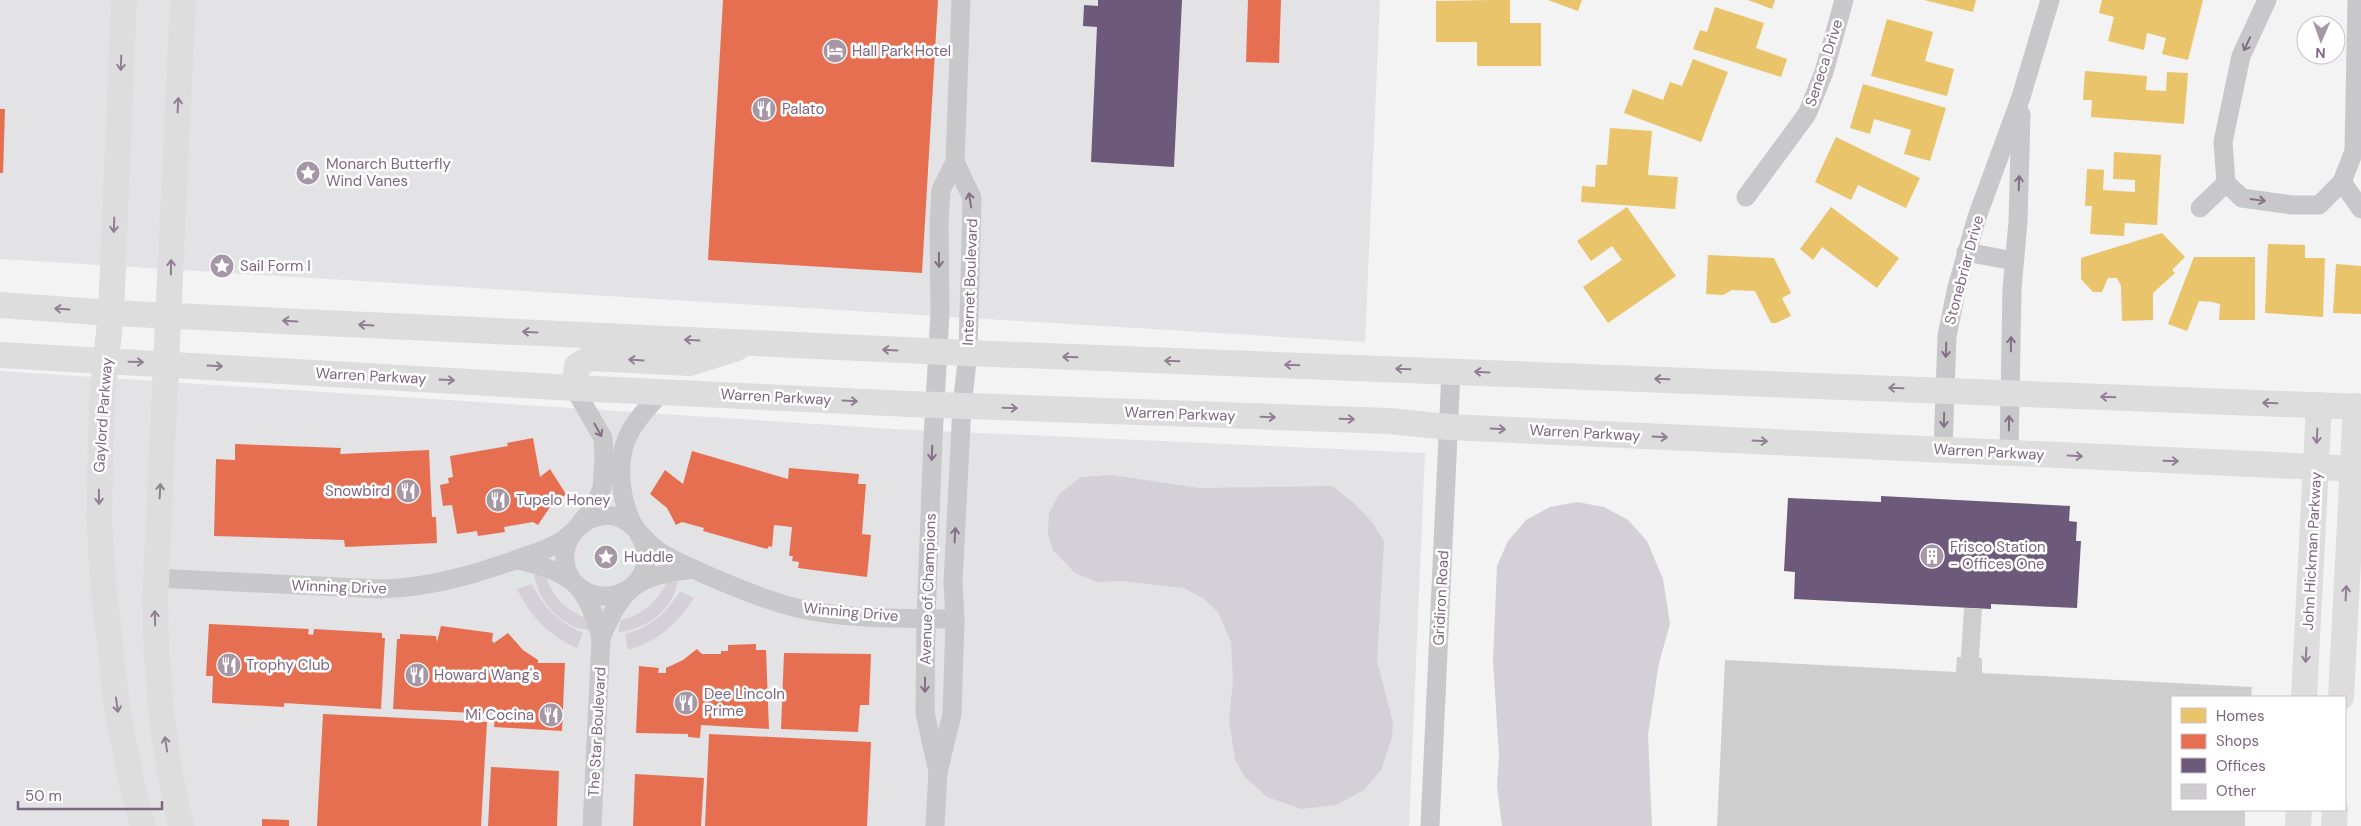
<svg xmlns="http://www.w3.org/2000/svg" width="2361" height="826" viewBox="0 0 2361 826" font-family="'DM Sans',sans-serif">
<rect width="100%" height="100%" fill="#f2f3f2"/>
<g fill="#e3e3e5">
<polygon points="0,0 1380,0 1365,342 0,259"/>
<polygon points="0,371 893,429 1425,453 1409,826 0,826"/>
</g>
<g fill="#dfe4e4">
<circle cx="607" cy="557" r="22"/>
<polygon points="526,572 532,573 534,582 512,589 506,576"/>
<polygon points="686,580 704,584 699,598 678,589 680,581"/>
</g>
<g fill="#d5cfd7">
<polygon points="1112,475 1199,488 1332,486 1355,504 1372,522 1384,541 1377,661 1393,723 1392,738 1381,770 1364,790 1336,805 1301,809 1267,797 1245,777 1235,760 1229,719 1233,680 1231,642 1218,612 1204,599 1184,588 1120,581 1097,582 1075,573 1053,550 1048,533 1049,513 1059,494 1081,477"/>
<polygon points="1577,502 1604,507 1628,520 1647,541 1663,579 1670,624 1659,663 1648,735 1652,826 1502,826 1497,787 1499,755 1493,661 1497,566 1508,541 1526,520 1550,507"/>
<path d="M534 574 546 577C553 598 567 611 588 619L589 630C561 628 538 601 534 574Z"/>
<path d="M667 582H678C672 610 646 630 618 632L621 620C643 615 657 602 667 582Z"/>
<path d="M532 584C544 608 558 622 583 633L577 648C548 635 531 617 517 589Z"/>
<path d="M680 591 694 598C677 624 658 641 628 650L625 634C650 628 667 613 680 591Z"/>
</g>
<g fill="#e9c46a">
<polygon points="1492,0 1510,0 1510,23 1541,23 1541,66 1477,66 1477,42 1436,42 1436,1"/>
<polygon points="1548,0 1582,0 1578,11"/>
<polygon points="1748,0 1775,0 1772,9"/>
<polygon points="1924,0 1976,0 1973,12"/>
<polygon points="2102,0 2203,0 2188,60 2162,54 2166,38 2147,33 2144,50 2108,41 2114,17 2099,13"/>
<polygon points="1715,7 1764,23 1756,48 1787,59 1781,77 1693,49 1700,30 1707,32"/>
<polygon points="1887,19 1933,32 1925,61 1954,69 1947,96 1871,76"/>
<polygon points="1693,59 1728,72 1701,142 1624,113 1633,89 1663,100 1670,82 1682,86"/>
<polygon points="2085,71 2147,76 2146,90 2166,91 2167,72 2188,73 2184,124 2091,117 2092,100 2083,100"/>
<polygon points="1863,84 1946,108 1930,161 1904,154 1911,130 1874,119 1870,134 1850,128"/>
<polygon points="1610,128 1652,131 1648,175 1678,177 1675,209 1581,202 1582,186 1595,187 1596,165 1607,165"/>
<polygon points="1836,137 1920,178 1906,208 1858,185 1851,200 1815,182"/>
<polygon points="2114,152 2161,155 2157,225 2125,223 2124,236 2090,234 2092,206 2085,206 2087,169 2104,170 2103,190 2135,192 2135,180 2113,179"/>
<polygon points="1627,207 1676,276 1608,323 1583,287 1622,260 1612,246 1591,261 1577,241"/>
<polygon points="1831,207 1899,258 1877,288 1822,247 1813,260 1800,249"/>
<polygon points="2162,233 2185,257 2172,270 2175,273 2153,293 2153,320 2122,321 2121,286 2117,278 2108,278 2102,292 2093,292 2081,279 2081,258"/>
<polygon points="2268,244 2305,245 2305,258 2325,258 2323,317 2265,313"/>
<polygon points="1708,255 1774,258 1791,293 1782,298 1791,316 1776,323 1771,323 1755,291 1732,290 1723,295 1706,294"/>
<polygon points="2194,257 2255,257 2255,320 2219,320 2220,304 2212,302 2199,301 2187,331 2168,324"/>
<polygon points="2336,264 2361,266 2361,314 2333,313"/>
</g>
<g fill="#e76f51">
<polygon points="723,0 938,0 922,273 708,260"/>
<polygon points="1248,0 1281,0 1279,63 1246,62"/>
<polygon points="0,109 5,109 3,173 0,173"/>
<polygon points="533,438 540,477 550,469 566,494 550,507 538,525 533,522 504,527 505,532 478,536 477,531 457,534 452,505 443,506 440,485 449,483 448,478 453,477 450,456 508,446 507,443"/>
<polygon points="235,444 341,448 340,454 429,450 432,517 436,517 437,543 345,547 344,540 214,536 216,459 235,460"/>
<polygon points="692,451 788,479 789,468 859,474 858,484 866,484 862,534 871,535 867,577 798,568 799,562 792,561 793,556 789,556 792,527 774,525 772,547 769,546 767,549 703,531 704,528 682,522 676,525 667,508 650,494 665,470 683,484"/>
<polygon points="209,624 309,629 308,634 313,635 314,629 382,633 382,638 385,638 381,709 284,703 284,707 212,703 213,676 206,676"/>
<polygon points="441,626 493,633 492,641 494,643 508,633 523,650 538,660 538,663 565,663 562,731 494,727 495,714 393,709 397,639 400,639 400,634 436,636 437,642"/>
<polygon points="756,644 756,650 766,650 769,729 701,725 700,738 688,737 688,734 636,733 639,666 659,668 658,673 666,673 666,668 683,660 697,649 702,654 721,654 721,651 728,651 728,645"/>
<polygon points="784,653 871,654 869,705 860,705 858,732 781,729"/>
<polygon points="323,714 487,722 481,826 317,826"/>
<polygon points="709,734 871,742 867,826 705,826"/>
<polygon points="491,767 559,771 557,826 488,826"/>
<polygon points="635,774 704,778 701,826 633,826"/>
<polygon points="262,819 289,820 289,826 262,826"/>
</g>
<g fill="#6d597a">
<polygon points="1098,0 1182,0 1174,167 1091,162 1097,27 1083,26 1084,5 1098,6"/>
<polygon points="1881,496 2070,506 2069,521 2077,522 2076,541 2081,541 2077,608 1991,604 1991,609 1794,599 1795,572 1784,571 1788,498 1881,502"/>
</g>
<polygon fill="#cfcecf" points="1964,608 1982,609 1979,658 1982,658 1982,673 2252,687 2251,697 2172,697 2172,810 2245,810 2245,826 1717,826 1725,660 1956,672 1957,657 1961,657"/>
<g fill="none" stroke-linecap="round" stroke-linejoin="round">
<g stroke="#c8c7c9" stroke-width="19">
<polyline points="2267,0 2241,56 2223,142 2226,183 2242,198 2292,205 2319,205 2342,182 2354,151 2357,0"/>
<polyline points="2342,182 2361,209"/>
<polyline points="1746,197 1807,114 1824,72 1844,0"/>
<polyline points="2200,208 2226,183"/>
<polyline points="1966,252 2014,261"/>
<path d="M662 392C651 404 639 416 631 430 616 455 619 492 630 518 637 533 649 545 646 563 639 597 595 608 573 581 550 551 579 510 614 516 633 520 641 538 655 548 665 557 679 562 691 568 722 582 764 600 797 608 848 620 904 618 955 619"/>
<polyline points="1943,450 1947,336 1957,287 1977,217 2021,97 2050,0"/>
<polyline points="2009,453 2012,289 2018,222 2021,114"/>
<path d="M518 560C572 573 586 583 601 638L592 826"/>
<path d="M156 578 379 589C438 588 491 569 546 549L562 541 575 530 595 505 602 488 604 460 603 438 574 388"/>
<path d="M601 638C623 585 637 576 693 569"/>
<polyline points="938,772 925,713 926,619 933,439 940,313 939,222 941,190 955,162 961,0"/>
<polyline points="935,826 938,772 952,714 955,619 953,583 962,406 968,353 972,198 955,162"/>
<polyline points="1430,826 1451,371"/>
</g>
<g stroke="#deddde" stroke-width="26">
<polyline points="124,0 111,313 102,398 99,516 103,583 117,708 132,785 143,826"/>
<polyline points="0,305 111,313 968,353 2361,407"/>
<polyline points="0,355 574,388 909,404 1389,421 1449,427 2361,469"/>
<polyline points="574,388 577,366 590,358 689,363 737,348"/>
<polyline points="2304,697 2319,405"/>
<polyline points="2341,697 2356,406"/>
<path d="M181 826C163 752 156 676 155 600L183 0"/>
<polyline points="2298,826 2299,810"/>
<polyline points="2334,826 2335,810"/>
</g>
</g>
<defs><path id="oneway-shaft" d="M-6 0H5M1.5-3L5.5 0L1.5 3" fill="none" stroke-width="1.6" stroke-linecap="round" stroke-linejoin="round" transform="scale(1.25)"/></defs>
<g stroke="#847086">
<use href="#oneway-shaft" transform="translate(2247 44) rotate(115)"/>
<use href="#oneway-shaft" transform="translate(2019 183) rotate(-88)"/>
<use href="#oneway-shaft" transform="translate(970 200) rotate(-99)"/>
<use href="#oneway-shaft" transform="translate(2258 200) rotate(8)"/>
<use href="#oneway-shaft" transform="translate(939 260) rotate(89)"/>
<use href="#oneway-shaft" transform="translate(2011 344) rotate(-89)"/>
<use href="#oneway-shaft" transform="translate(1946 350) rotate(92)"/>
<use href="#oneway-shaft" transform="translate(1944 420) rotate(91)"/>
<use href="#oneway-shaft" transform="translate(2009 423) rotate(-89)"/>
<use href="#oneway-shaft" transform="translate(598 430) rotate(61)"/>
<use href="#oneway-shaft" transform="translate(932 453) rotate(92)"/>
<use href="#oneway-shaft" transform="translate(955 535) rotate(-87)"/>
<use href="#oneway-shaft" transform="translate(925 685) rotate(90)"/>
</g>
<g stroke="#907e92">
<use href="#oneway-shaft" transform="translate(121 63) rotate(92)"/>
<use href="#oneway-shaft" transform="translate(178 105) rotate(-87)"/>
<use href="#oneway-shaft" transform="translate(114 225) rotate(92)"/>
<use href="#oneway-shaft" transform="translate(171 267) rotate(-89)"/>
<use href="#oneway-shaft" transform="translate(62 309) rotate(-176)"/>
<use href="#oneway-shaft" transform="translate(290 321) rotate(-177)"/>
<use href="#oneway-shaft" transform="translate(366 325) rotate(-177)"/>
<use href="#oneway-shaft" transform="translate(530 332) rotate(-177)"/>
<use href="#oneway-shaft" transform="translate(692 340) rotate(-177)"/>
<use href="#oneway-shaft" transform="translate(890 350) rotate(-177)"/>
<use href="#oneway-shaft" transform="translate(1070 357) rotate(-178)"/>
<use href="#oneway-shaft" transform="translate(636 360) rotate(-176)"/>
<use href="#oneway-shaft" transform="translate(1172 361) rotate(-178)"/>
<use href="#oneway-shaft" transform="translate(136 362) rotate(1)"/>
<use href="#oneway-shaft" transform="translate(1292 365) rotate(-178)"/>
<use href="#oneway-shaft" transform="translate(215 366) rotate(3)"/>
<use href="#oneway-shaft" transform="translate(1403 369) rotate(-178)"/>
<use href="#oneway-shaft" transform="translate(1482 372) rotate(-177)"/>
<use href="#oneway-shaft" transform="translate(1662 379) rotate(-178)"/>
<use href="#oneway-shaft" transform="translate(447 380) rotate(3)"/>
<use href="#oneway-shaft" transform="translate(1896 388) rotate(-178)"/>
<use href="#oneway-shaft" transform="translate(2108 397) rotate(-178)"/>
<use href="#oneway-shaft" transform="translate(850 401) rotate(3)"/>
<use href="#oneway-shaft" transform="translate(2270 403) rotate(-178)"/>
<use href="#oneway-shaft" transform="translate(1010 408) rotate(2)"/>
<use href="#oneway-shaft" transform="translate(1268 417) rotate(2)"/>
<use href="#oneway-shaft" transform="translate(1347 419) rotate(2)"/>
<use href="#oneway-shaft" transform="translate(1498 429) rotate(3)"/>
<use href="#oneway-shaft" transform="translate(2317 436) rotate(93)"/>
<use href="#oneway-shaft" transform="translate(1660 437) rotate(3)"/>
<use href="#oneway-shaft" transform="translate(1760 441) rotate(3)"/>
<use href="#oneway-shaft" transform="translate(2075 456) rotate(3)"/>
<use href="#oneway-shaft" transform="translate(2171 461) rotate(2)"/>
<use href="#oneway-shaft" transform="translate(160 491) rotate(-87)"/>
<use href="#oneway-shaft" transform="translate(99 497) rotate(89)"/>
<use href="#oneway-shaft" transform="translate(2346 593) rotate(-87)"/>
<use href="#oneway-shaft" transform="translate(155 618) rotate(-91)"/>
<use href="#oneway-shaft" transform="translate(2306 655) rotate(93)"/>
<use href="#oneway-shaft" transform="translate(117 705) rotate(82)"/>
<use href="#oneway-shaft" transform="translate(166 744) rotate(-99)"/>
</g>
<defs>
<symbol id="hotel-disc" viewBox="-11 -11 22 22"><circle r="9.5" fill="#a697a7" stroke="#fff"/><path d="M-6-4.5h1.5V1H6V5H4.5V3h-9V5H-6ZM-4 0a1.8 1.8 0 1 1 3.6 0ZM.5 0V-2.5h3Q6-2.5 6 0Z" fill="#fff"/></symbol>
<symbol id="restaurant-disc" viewBox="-11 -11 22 22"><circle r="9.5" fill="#a697a7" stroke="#fff"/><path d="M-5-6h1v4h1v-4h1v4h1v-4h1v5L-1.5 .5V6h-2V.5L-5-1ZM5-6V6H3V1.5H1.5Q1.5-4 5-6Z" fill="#fff"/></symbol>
<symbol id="sight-disc" viewBox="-11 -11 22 22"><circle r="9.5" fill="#a697a7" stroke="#fff"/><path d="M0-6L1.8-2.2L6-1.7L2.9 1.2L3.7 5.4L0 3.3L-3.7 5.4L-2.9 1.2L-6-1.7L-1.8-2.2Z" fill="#fff"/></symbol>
<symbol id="building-disc" viewBox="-11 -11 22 22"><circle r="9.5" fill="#a697a7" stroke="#fff"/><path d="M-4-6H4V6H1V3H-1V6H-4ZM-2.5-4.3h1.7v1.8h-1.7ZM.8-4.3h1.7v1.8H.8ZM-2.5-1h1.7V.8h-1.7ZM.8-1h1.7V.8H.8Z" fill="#fff"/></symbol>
</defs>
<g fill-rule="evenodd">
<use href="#hotel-disc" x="821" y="37" width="28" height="28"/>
<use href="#restaurant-disc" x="750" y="95" width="28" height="28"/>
<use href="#sight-disc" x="294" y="159" width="28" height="28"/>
<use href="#sight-disc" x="208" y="252" width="28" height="28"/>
<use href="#restaurant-disc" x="394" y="477" width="28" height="28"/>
<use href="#restaurant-disc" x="484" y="486" width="28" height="28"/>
<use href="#building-disc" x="1918" y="542" width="28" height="28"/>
<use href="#sight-disc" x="592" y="543" width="28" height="28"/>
<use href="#restaurant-disc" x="215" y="651" width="28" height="28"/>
<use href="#restaurant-disc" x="403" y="661" width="28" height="28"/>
<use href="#restaurant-disc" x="672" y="689" width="28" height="28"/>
<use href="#restaurant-disc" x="537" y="701" width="28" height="28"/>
</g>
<g text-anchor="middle" stroke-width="5" stroke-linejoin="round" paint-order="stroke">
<g font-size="15" fill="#7d667f" stroke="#fff" text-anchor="start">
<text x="852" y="56">Hall Park Hotel</text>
<text x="782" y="114">Palato</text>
<text x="326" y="169">Monarch Butterfly<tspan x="326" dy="17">Wind Vanes</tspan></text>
<text x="240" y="271">Sail Form I</text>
<text x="390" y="496" text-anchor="end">Snowbird</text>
<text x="516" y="505">Tupelo Honey</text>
<text x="1950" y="552">Frisco Station<tspan x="1950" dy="17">- Offices One</tspan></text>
<text x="624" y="562">Huddle</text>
<text x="246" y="670">Trophy Club</text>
<text x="434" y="680">Howard Wang's</text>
<text x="704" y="699">Dee Lincoln<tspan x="704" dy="17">Prime</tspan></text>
<text x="534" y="720" text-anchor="end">Mi Cocina</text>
</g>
<g font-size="15" fill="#7d667f" stroke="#fff">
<text transform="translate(1824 63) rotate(-72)" y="5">Seneca Drive</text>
<text transform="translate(1964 270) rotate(-75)" y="5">Stonebriar Drive</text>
<text transform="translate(970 282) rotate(-88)" y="5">Internet Boulevard</text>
<text transform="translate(371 376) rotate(3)" y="5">Warren Parkway</text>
<text transform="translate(776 397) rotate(3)" y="5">Warren Parkway</text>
<text transform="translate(1180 414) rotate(2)" y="5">Warren Parkway</text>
<text transform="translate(103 415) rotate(-86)" y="5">Gaylord Parkway</text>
<text transform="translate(1585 433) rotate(3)" y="5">Warren Parkway</text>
<text transform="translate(1989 452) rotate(3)" y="5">Warren Parkway</text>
<text transform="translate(2312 551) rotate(-87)" y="5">John Hickman Parkway</text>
<text transform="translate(339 587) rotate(2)" y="5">Winning Drive</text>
<text transform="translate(928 589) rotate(-88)" y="5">Avenue of Champions</text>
<text transform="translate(1441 598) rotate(-87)" y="5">Gridiron Road</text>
<text transform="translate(851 612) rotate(5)" y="5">Winning Drive</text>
<text transform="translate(597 732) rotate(-87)" y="5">The Star Boulevard</text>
</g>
</g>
<rect x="2171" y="696" width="175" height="115" fill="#ffffff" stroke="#cbc2cc"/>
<rect x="2181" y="708" width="25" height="15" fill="#e9c46a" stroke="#cbc2cc"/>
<text x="2216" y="721" font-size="15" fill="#7d667f">Homes</text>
<rect x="2181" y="734" width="25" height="15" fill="#e76f51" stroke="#cbc2cc"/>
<text x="2216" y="746" font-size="15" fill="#7d667f">Shops</text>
<rect x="2181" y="758" width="25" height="15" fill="#6d597a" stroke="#cbc2cc"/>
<text x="2216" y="771" font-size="15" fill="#7d667f">Offices</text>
<rect x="2181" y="784" width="25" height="15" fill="#cfcecf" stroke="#cbc2cc"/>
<text x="2216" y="796" font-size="15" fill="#7d667f">Other</text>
<g transform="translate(2321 40) rotate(182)"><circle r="24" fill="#ffffff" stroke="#cbc2cc"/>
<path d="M0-4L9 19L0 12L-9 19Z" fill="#a697a7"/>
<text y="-8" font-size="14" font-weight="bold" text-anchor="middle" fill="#7d667f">N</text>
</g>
<path d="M18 801v8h144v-8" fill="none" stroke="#7d667f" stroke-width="2.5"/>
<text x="25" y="801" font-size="15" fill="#7d667f" stroke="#ffffff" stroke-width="4" paint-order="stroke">50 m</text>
</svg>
